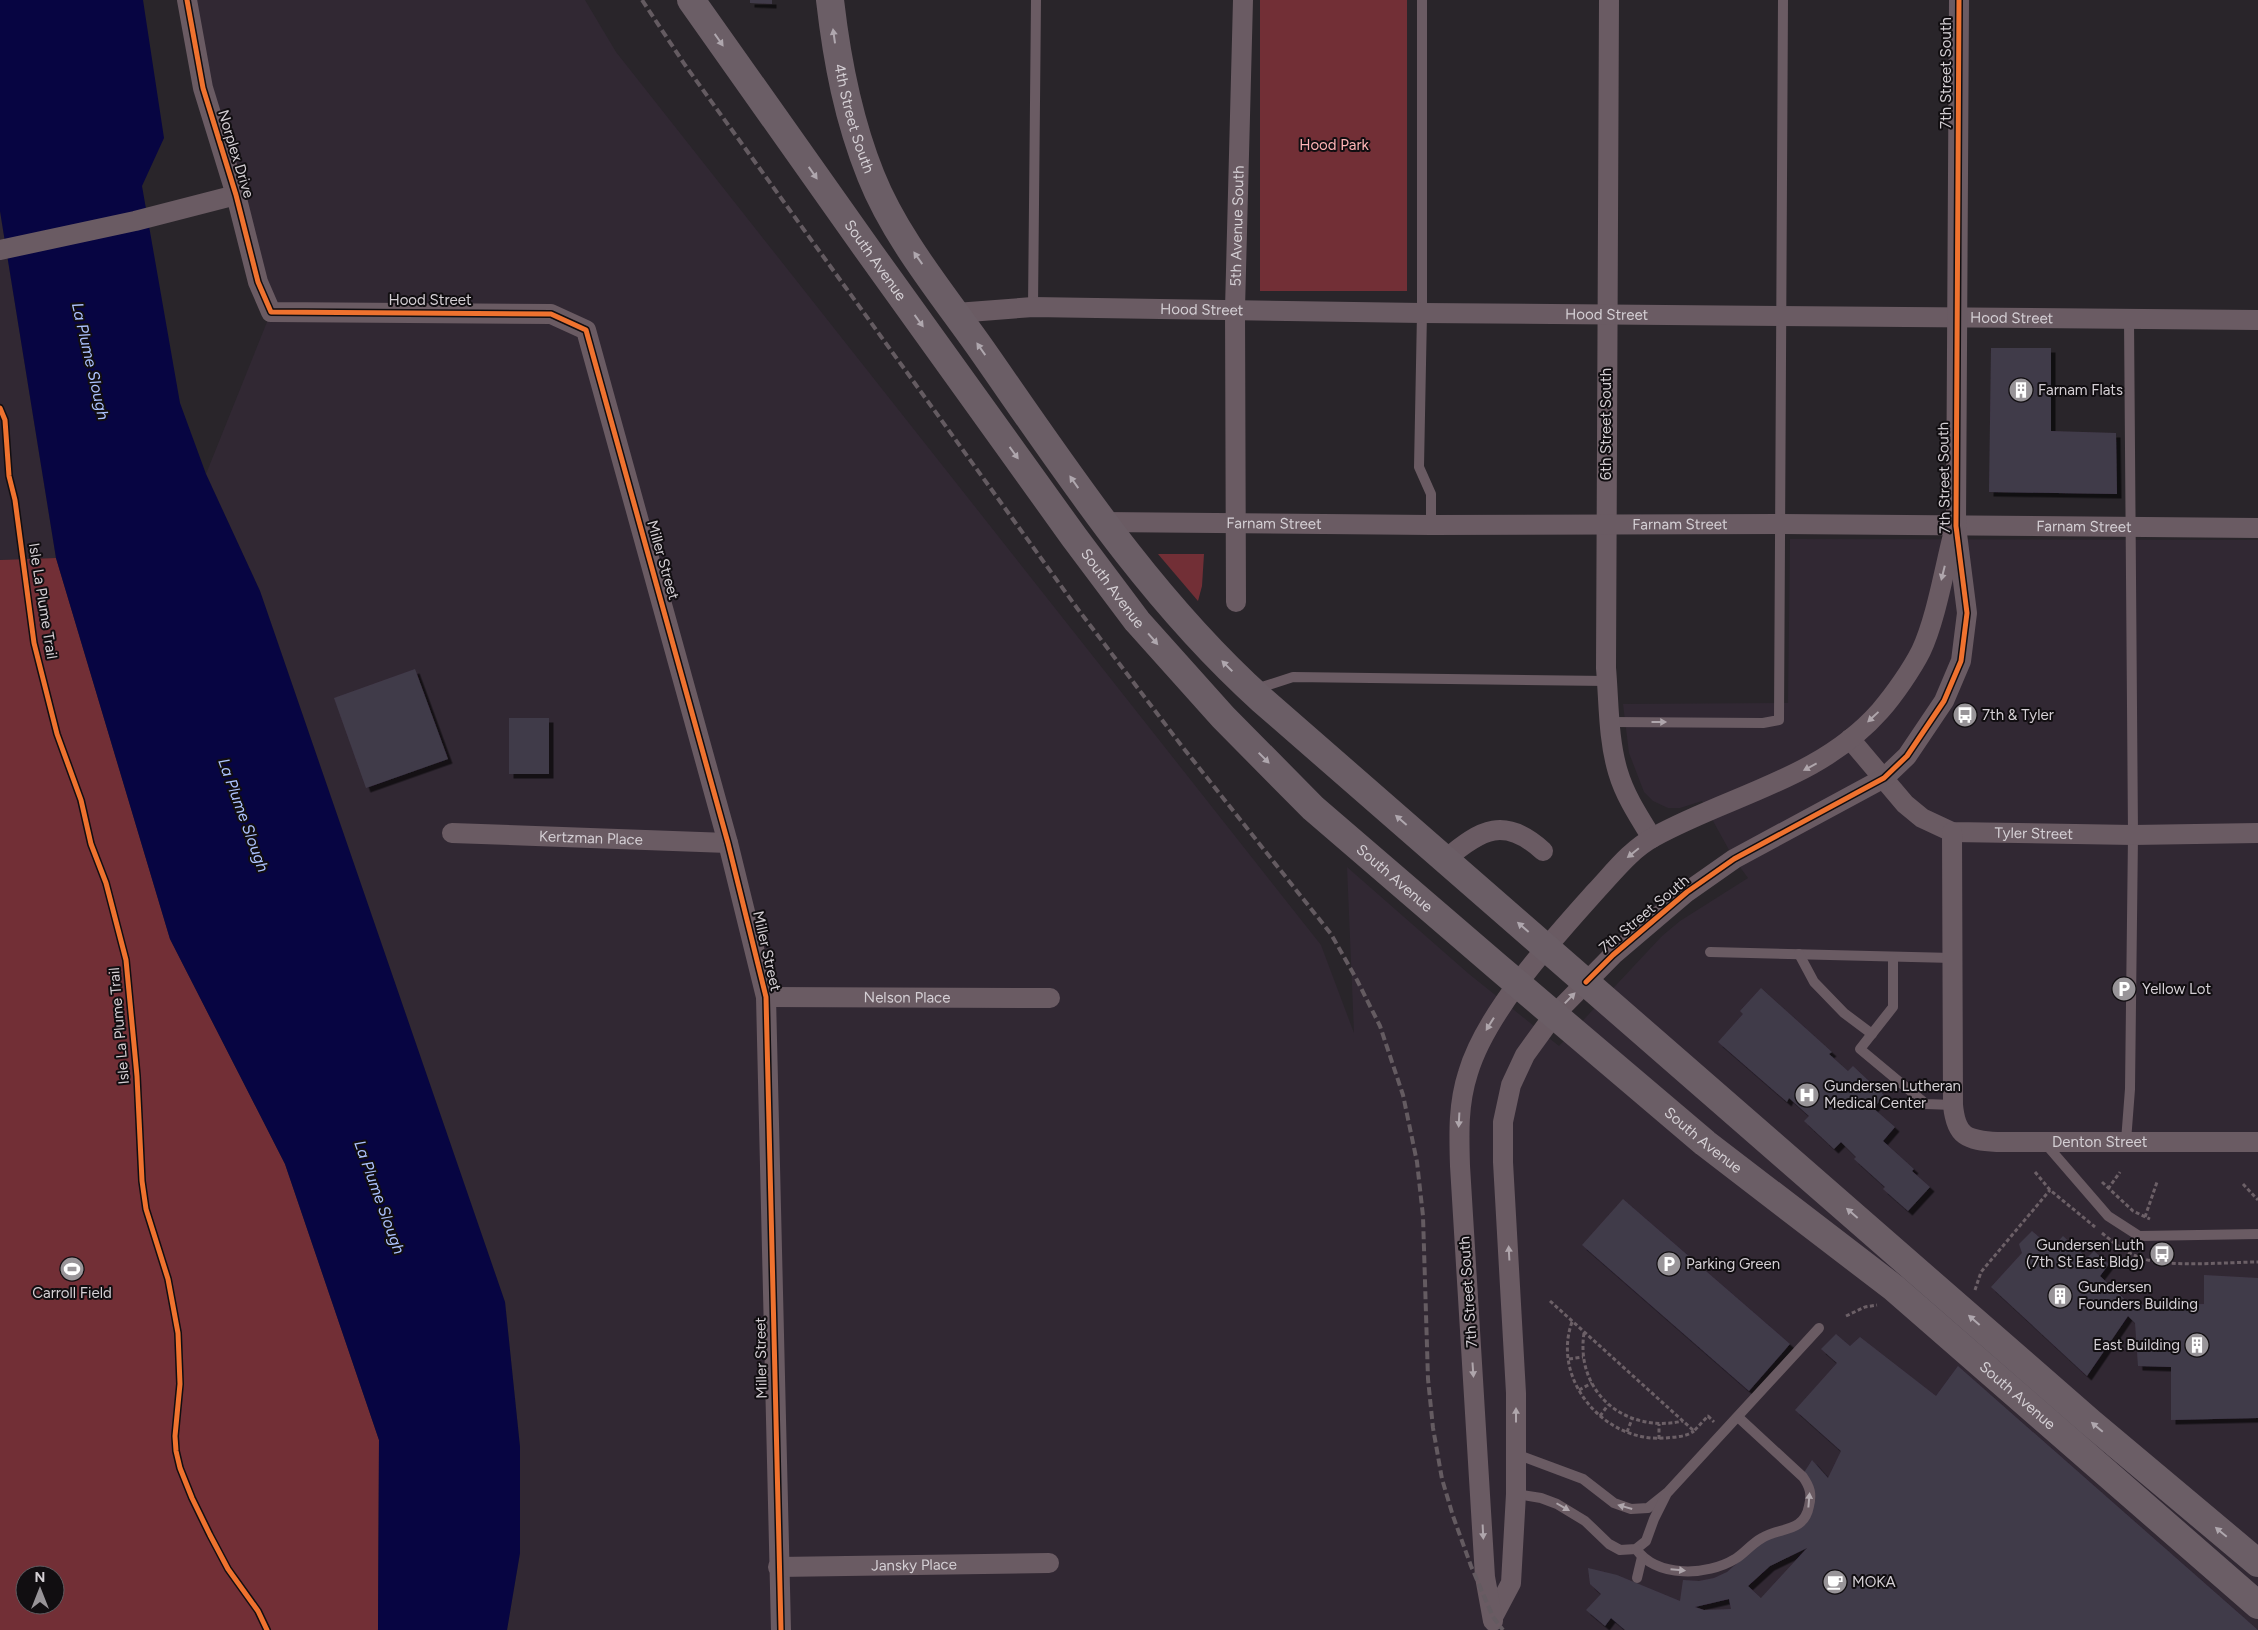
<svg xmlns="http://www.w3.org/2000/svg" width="2258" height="1630" viewBox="0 0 2258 1630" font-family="Figtree,sans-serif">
<defs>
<filter id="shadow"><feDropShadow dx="4.5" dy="4.5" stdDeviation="0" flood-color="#0009"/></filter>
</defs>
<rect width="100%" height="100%" fill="#29252a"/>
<g fill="#312833">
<polygon points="187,0 585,0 616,52 1321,945 1354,1033 1347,867 1469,974 1559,1046 1662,936 1680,921 1748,878 1734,859 1702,801 1680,808 1668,808 1653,801 1644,792 1629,753 1623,704 1788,703 1790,539 2258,540 2258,1630 507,1630 520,1553 520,1447 505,1302 260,591 206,474 271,312"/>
<polygon points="0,211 56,558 0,560"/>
</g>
<g fill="#722f36" fill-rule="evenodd">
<rect x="1260" y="0" width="147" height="291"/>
<polygon points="1158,554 1204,554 1202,586 1198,601"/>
<path d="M56 558 170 939 285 1164 379 1440 378 1630H0V560ZM25 1575H55V1605H25Z"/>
</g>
<polygon fill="#070542" points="0,0 143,0 164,138 142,186 180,403 206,474 260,591 505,1302 520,1447 520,1553 507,1630 378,1630 379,1440 285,1164 170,939 56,558 0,211"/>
<g fill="#413a4a" fill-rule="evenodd" filter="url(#shadow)">
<polygon points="750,0 772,0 772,4 750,3"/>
<polygon points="1991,348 2051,348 2051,431 2116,433 2117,494 1989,492"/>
<polygon points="415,669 448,759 366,788 334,698"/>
<rect x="509" y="718" width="40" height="56"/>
<polygon points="1761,988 1832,1052 1829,1054 1848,1071 1853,1066 1885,1096 1873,1108 1895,1127 1883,1141 1914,1169 1912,1171 1930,1187 1908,1211 1883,1189 1885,1187 1854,1159 1856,1157 1841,1142 1834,1149 1804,1121 1809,1116 1789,1098 1787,1102 1718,1042 1743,1014 1740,1011"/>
<polygon points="1623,1199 1790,1344 1749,1391 1582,1245"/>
<polygon points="2032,1231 2052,1248 2063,1236 2087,1258 2094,1251 2109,1264 2100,1276 2131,1305 2204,1304 2204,1275 2258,1278 2258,1418 2171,1420 2171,1367 2138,1366 2135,1323 2128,1316 2087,1376 1991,1287 2022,1253 2019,1244"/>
<path d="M1836 1334 1850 1346 1860 1337 1936 1396 1958 1366 2258 1630H1625L1611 1618 1605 1626 1586 1610 1601 1594 1590 1584 1588 1568 1617 1575 1680 1601 1683 1580 1699 1581 1714 1578 1727 1572 1763 1541 1794 1531 1812 1503 1800 1479 1812 1460 1828 1478 1841 1451 1795 1410 1837 1363 1821 1349ZM1807 1548 1761 1598 1748 1586 1770 1566ZM1729 1599 1731 1609 1704 1610 1695 1607Z"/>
</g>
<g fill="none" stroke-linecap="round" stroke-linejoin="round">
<g stroke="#6c6067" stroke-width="3" stroke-dasharray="4 2.5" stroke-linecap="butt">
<polyline points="2035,1172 2050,1190 2095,1227"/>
<polyline points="2102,1182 2133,1211 2150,1219"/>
<polyline points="2243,1184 2258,1200"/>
<polyline points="2108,1189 2120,1172"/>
<polyline points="2145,1217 2157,1182"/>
<path d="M2102 1233C2114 1243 2126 1253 2141 1258 2167 1268 2228 1262 2258 1262"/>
<polyline points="1975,1290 1981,1272 2050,1190"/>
<polyline points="1550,1301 1694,1431 1708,1416 1714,1422"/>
<polyline points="1846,1316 1865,1307 1877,1305"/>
<path d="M1572 1322C1551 1380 1605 1443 1665 1438 1675 1437 1686 1437 1694 1431"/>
<path d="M1584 1333C1575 1393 1626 1434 1683 1421"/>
<polyline points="1569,1359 1583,1357"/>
<polyline points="1579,1390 1592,1383"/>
<polyline points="1600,1416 1608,1405"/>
<polyline points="1627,1432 1632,1419"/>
<polyline points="1659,1439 1659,1424"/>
</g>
<g stroke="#6a5b63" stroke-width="10">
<polyline points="1422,0 1422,313 1419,467 1431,494 1431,525"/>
<polyline points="1033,307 1036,0"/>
<polyline points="1253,690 1293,677 1607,681"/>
<polyline points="1610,722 1763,723 1779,720 1783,0"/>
<polyline points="1710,952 1953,958"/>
<polyline points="1799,954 1814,982 1844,1013 1872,1034"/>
<polyline points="1893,957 1893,1007 1860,1049 1926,1104 1953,1105"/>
<polyline points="2126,1141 2130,1089 2133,835 2129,319"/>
<polyline points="2044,1142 2108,1216 2139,1236 2258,1234"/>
<polyline points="1516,1454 1583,1479 1614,1503 1631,1509 1648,1508 1668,1492 1819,1328"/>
<polyline points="1516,1494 1541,1498 1557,1504 1585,1521 1609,1544 1620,1550 1636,1549 1646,1541 1654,1519 1666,1495"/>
<path d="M1636 1549C1657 1578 1707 1576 1735 1559 1744 1554 1751 1544 1762 1538 1780 1527 1804 1533 1809 1506 1812 1494 1810 1487 1803 1477L1738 1417"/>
<polyline points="1637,1578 1642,1557"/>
</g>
<g stroke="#6a5b63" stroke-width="20">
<polyline points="187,0 203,88 236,195 258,282 271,312 551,314 586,330 728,843 766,997 781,1630"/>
<path d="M1609 0 1606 668C1609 702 1608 739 1618 772 1625 796 1639 817 1652 838"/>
<polyline points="0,250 135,221 236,195"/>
<path id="s1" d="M956 313 1033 307 1422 313 2258 320"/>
<path id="s2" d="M1102 522 1431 525 1781 524 2258 528"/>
<path id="s3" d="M1236 602 1235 309 1243 0"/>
<path id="s4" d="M1850 739 1905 804 1922 818 1952 832 2133 835 2258 833"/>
<path id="s5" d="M1952 832 1953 1105C1956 1137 1967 1140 1997 1142H2258"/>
<path id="s6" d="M452 833 728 843"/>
<path d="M1446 859C1481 829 1505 816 1543 851"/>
<path id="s7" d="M766 997 1050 998"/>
<path id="s8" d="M778 1567 1049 1563"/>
<polyline points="1493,1617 1511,1583 1516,1494 1516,1393 1503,1162 1503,1122 1511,1085 1525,1055 1554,1015 1613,955 1687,892 1734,859 1884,778 1907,756 1944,701 1961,661 1967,613 1956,526 1959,0"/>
<path d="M1493 1621 1485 1577 1460 1166C1459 1134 1458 1104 1468 1073 1486 1012 1552 940 1595 892 1613 873 1630 850 1654 837 1730 795 1820 779 1880 711 1894 695 1912 669 1921 651 1936 619 1944 570 1953 535"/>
</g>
<g stroke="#6b5e66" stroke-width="28">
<path id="s9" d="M691 0 870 253 1074 537 1137 621 1223 717 1313 808 1499 968 1705 1143 1894 1288 2258 1605"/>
<path id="s10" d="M830 0C837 61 848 119 871 176 896 239 945 297 984 353 1069 475 1151 600 1262 700L2090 1422 2258 1563"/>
</g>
<polyline stroke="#645b61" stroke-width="4" stroke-dasharray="8 4" stroke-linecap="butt" points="642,0 685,65 1077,608 1181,745 1331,934 1357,980 1380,1026 1403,1095 1417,1162 1423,1216 1428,1379 1433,1428 1442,1479 1453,1516 1471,1566 1493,1617 1503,1630"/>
<defs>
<g id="cycleway">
<polyline points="187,0 203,88 236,195 258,282 271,312 551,314 586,330 728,843 766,997 781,1630"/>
<polyline points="0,408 5,420 9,476 15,500 34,643 57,734 81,800 91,844 106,883 126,960 137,1076 142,1181 146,1209 168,1279 178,1333 180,1384 175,1436 176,1451 180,1468 192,1498 210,1535 228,1569 258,1611 267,1630"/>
<polyline points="1586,982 1613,955 1687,892 1734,859 1884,778 1907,756 1944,701 1961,661 1967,613 1956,526 1959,0"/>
</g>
</defs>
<use href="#cycleway" stroke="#110e11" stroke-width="8"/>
<use href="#cycleway" stroke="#ef722f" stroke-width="5"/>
</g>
<defs><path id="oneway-solid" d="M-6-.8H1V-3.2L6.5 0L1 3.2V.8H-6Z" transform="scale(1.25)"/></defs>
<g fill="#afa7ae">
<use href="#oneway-solid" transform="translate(834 36) rotate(-98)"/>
<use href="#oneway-solid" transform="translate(719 40) rotate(55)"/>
<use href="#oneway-solid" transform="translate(813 173) rotate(55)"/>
<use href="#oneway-solid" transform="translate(918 258) rotate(-125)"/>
<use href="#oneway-solid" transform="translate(919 321) rotate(54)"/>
<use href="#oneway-solid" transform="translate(981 349) rotate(-125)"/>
<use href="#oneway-solid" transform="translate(1014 453) rotate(54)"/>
<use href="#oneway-solid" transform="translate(1074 482) rotate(-125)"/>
<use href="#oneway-solid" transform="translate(1153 639) rotate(49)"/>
<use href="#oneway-solid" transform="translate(1227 666) rotate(-135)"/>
<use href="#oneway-solid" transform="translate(1264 758) rotate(45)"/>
<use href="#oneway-solid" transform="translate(1401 820) rotate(-139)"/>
<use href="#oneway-solid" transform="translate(1523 927) rotate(-139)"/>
<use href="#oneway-solid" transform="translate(1852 1213) rotate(-139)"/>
<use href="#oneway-solid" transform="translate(1974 1320) rotate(-139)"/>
<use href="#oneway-solid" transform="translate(2097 1427) rotate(-140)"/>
<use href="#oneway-solid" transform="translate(2221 1532) rotate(-140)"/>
</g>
<g fill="#afa6ac">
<use href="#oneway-solid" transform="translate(1943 573) rotate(104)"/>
<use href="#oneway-solid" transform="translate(1873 717) rotate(137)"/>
<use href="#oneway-solid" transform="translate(1659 722)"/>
<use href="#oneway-solid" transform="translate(1810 767) rotate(152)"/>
<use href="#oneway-solid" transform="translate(1633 853) rotate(141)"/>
<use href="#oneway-solid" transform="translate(1570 998) rotate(-46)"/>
<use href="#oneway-solid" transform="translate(1490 1024) rotate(122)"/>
<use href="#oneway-solid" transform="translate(1459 1120) rotate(93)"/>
<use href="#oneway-solid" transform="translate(1509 1253) rotate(-93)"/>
<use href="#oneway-solid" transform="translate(1473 1370) rotate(86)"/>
<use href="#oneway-solid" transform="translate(1516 1415) rotate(-90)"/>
<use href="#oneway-solid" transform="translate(1809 1500) rotate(-85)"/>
<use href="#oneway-solid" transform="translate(1563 1507) rotate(30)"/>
<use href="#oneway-solid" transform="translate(1625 1507) rotate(-164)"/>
<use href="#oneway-solid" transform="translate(1483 1532) rotate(87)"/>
<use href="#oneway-solid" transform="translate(1678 1570) rotate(5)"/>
</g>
<defs>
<symbol id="building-disc" viewBox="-11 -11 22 22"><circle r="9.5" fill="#989498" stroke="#110e11"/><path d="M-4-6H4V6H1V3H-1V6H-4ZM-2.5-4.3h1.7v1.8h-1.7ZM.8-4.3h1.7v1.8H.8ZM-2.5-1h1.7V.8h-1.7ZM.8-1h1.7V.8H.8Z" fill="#fff"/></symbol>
<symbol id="bus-disc" viewBox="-11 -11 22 22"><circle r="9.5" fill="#989498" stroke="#110e11"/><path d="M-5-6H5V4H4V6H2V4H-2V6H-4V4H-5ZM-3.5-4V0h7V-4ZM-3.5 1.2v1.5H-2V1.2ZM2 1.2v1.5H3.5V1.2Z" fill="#fff"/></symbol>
<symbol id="parking-disc" viewBox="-11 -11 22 22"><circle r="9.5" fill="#989498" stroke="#110e11"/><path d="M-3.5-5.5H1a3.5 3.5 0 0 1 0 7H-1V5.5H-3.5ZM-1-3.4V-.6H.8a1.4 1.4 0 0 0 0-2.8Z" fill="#fff"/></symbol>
<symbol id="hospital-disc" viewBox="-11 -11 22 22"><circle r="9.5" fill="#989498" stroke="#110e11"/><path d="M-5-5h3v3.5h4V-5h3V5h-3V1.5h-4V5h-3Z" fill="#fff"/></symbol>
<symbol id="stadium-disc" viewBox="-11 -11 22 22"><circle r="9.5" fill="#989498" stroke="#110e11"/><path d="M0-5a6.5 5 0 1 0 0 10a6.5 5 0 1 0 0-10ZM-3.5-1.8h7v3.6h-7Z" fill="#fff"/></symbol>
<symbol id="cafe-disc" viewBox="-11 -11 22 22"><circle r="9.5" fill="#989498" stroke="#110e11"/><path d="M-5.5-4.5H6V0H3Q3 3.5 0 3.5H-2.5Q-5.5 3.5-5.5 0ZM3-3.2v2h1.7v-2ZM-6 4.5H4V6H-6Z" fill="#fff"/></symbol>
</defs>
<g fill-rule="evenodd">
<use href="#building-disc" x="2007" y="376" width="28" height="28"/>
<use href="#bus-disc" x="1951" y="701" width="28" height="28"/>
<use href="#parking-disc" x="2110" y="975" width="28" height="28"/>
<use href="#hospital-disc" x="1793" y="1081" width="28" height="28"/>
<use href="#bus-disc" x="2148" y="1240" width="28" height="28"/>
<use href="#parking-disc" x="1655" y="1250" width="28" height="28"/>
<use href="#stadium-disc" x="58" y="1255" width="28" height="28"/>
<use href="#building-disc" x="2046" y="1282" width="28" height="28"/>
<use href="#building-disc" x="2183" y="1331" width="28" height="28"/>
<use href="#cafe-disc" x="1821" y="1568" width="28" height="28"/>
</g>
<g text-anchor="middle" stroke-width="4" stroke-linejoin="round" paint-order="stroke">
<g font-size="15" fill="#d4cfd4" stroke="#110e11">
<text transform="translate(1946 73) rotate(-90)" y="5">7th Street South</text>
<text dy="5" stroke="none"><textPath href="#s10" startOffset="121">4th Street South</textPath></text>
<text transform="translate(236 154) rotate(73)" y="5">Norplex Drive</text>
<text dy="5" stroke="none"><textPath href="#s3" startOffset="376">5th Avenue South</textPath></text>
<text dy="5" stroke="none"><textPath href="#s9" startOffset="319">South Avenue</textPath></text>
<text x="430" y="305">Hood Street</text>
<text dy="5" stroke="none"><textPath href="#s1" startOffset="246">Hood Street</textPath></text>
<text dy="5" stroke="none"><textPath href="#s1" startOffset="651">Hood Street</textPath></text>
<text dy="5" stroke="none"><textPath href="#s1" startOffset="1056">Hood Street</textPath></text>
<text transform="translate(1606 424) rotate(-90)" y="5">6th Street South</text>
<text transform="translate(1944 478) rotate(-91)" y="5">7th Street South</text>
<text dy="5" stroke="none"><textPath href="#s2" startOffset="172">Farnam Street</textPath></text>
<text dy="5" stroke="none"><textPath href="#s2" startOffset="578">Farnam Street</textPath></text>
<text dy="5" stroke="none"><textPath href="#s2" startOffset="982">Farnam Street</textPath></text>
<text transform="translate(663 560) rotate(74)" y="5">Miller Street</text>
<text dy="5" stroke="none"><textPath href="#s9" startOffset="724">South Avenue</textPath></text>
<text transform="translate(43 601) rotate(81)" y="5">Isle La Plume Trail</text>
<text dy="5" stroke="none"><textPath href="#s4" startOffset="222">Tyler Street</textPath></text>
<text dy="5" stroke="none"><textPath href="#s6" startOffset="139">Kertzman Place</textPath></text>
<text dy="5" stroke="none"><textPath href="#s9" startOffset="1129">South Avenue</textPath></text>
<text transform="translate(1644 914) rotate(-40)" y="5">7th Street South</text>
<text transform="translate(767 951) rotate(77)" y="5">Miller Street</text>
<text dy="5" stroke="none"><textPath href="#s7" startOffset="141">Nelson Place</textPath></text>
<text transform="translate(119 1026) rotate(-95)" y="5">Isle La Plume Trail</text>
<text dy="5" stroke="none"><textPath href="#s9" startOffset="1534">South Avenue</textPath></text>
<text dy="5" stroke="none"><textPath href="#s5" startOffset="442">Denton Street</textPath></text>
<text transform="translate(1468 1292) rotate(-94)" y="5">7th Street South</text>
<text transform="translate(761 1358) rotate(-91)" y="5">Miller Street</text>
<text dy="5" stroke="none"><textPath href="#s9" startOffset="1939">South Avenue</textPath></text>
<text dy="5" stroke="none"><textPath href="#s8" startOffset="136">Jansky Place</textPath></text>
</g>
<g font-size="15" fill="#feb4b6" stroke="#110e11">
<text x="1334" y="150">Hood Park</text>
</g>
<g font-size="15" fill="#d4cfd4" stroke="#110e11" text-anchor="start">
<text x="2038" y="395">Farnam Flats</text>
<text x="1982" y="720">7th &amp; Tyler</text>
<text x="2142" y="994">Yellow Lot</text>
<text x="1824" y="1091">Gundersen Lutheran<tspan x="1824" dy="17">Medical Center</tspan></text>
<text x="2144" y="1250" text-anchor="end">Gundersen Luth<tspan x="2144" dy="17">(7th St East Bldg)</tspan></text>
<text x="1686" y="1269">Parking Green</text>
<text x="2078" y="1292">Gundersen<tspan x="2078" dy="17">Founders Building</tspan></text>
<text x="72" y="1298" text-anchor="middle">Carroll Field</text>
<text x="2180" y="1350" text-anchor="end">East Building</text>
<text x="1852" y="1587">MOKA</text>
</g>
<g font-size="16" font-style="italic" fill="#acc2fd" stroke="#110e11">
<text transform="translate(91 361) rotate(77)" y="6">La Plume Slough</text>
<text transform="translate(244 815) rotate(70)" y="6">La Plume Slough</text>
<text transform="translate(380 1197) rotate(70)" y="6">La Plume Slough</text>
</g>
</g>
<g transform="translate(40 1590)"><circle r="24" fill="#110e11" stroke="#5f5b5f"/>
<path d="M0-4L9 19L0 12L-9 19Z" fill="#989498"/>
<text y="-8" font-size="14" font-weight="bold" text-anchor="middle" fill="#d4cfd4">N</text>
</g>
</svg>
